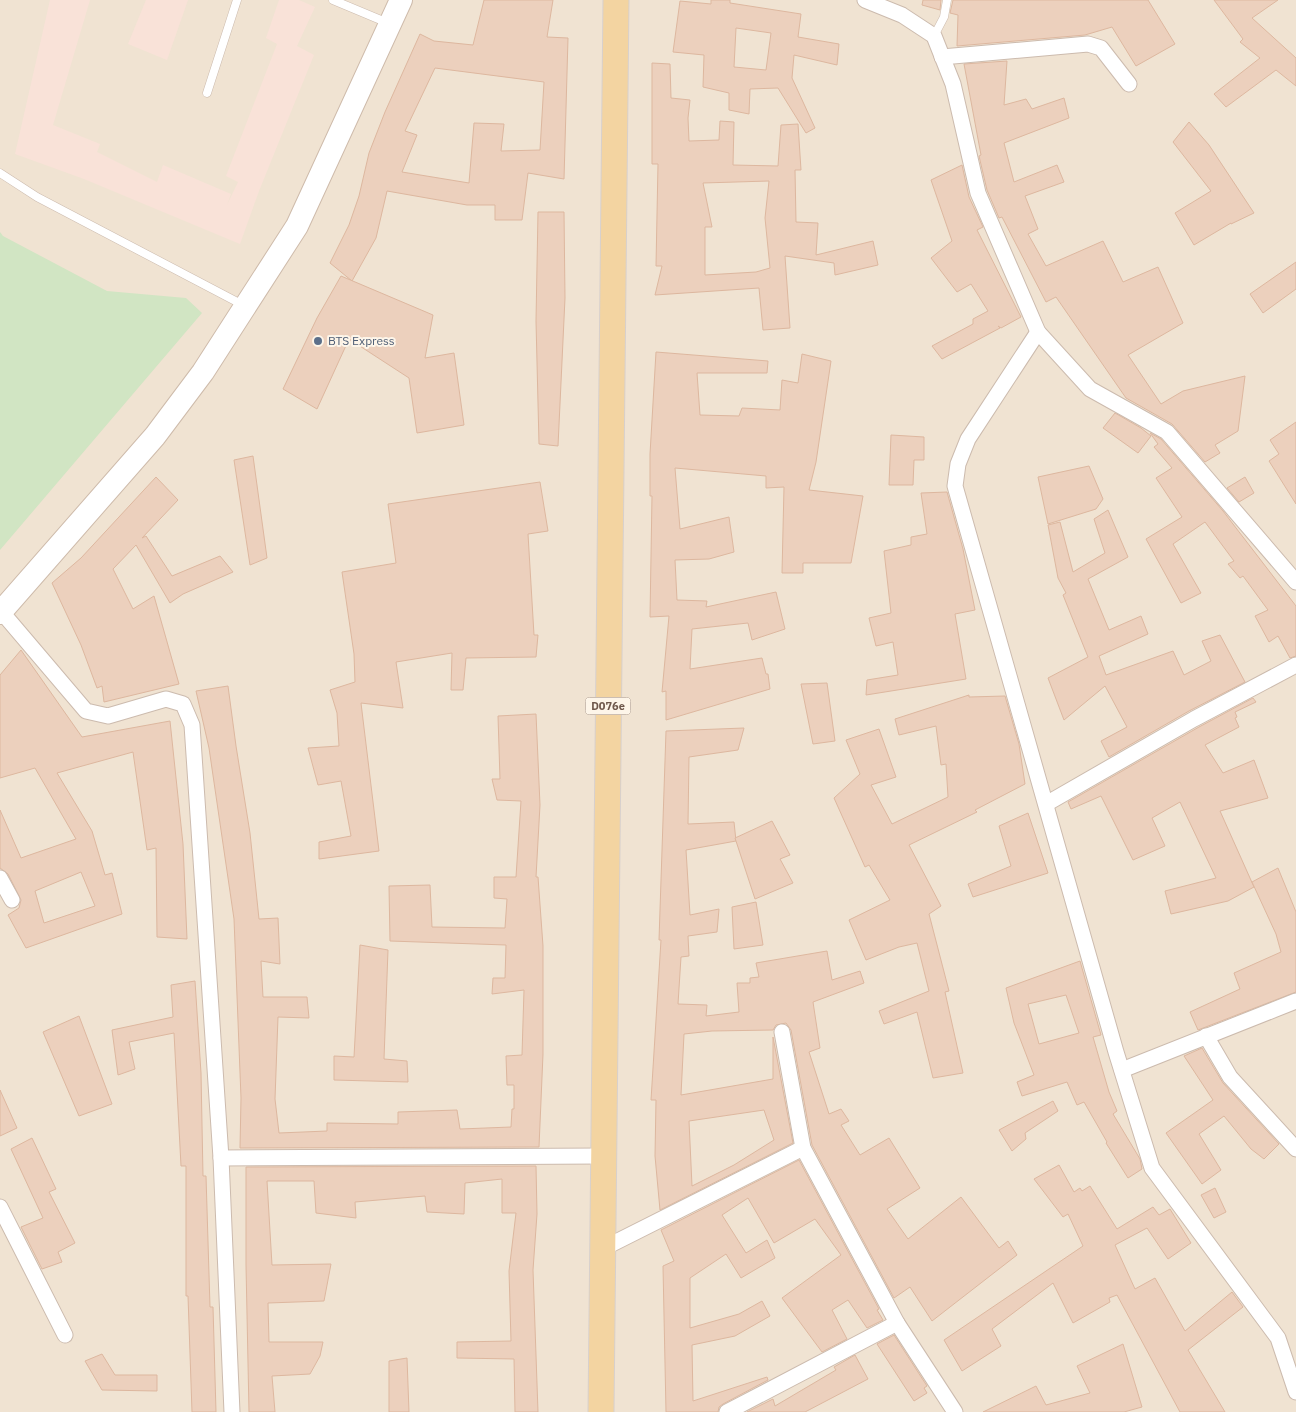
<svg xmlns="http://www.w3.org/2000/svg" width="1296" height="1412" viewBox="0 0 1296 1412" font-family="'IBM Plex Sans',sans-serif">
<rect width="100%" height="100%" fill="#faf1e3"/>
<rect fill="#f0e3d2" x="0" y="0" width="1296" height="1412"/>
<g fill="#f9e2d8">
<polygon points="50,0 90,0 53,125 100,144 97,152 157,182 163,165 231,194 227,205 238,182 226,176 277,44 266,38 279,0 299,0 315,7 297,46 314,55 259,191 240,244 84,179 15,154"/>
<polygon points="146,0 188,0 167,60 128,44"/>
</g>
<polygon fill="#d1e5c3" points="0,232 3,236 107,291 186,298 202,313 0,550"/>
<g fill="#ecd0bd" stroke="#ddb79f" fill-rule="evenodd">
<path d="M484 0H553L547 37 568 38 564 179 528 173 522 220H495V205H467L387 191 376 238 352 281 330 263 349 225 359 196 369 153 385 112 420 34 434 41 473 45ZM435 68 544 82 540 150 501 151 504 124 474 123 469 183 402 172 417 135 405 131Z"/>
<path d="M711 0H730V3L801 14 798 37 839 44 837 65 794 55 792 78 815 128 806 133 778 88 750 89 749 114 729 110V93L703 87 704 55 673 52 680 1 711 4ZM736 28 771 33 766 70 734 67Z"/>
<polygon points="923,0 941,0 940,10 922,5"/>
<polygon points="953,0 1148,0 1175,44 1136,66 1112,27 1085,35 957,46 958,15 950,13"/>
<polygon points="1214,0 1278,0 1252,18 1296,58 1296,86 1276,70 1226,107 1214,94 1260,58 1240,42 1243,39"/>
<polygon points="1007,61 1004,105 1026,99 1032,109 1064,98 1069,118 1004,143 1014,182 1057,165 1064,182 1025,196 1038,229 1028,234 1046,266 1103,241 1123,282 1158,267 1183,323 1128,355 1161,404 1183,391 1245,376 1238,431 1215,445 1220,453 1205,462 1172,424 1126,398 1056,297 1046,302 1002,217 999,218 987,190 979,156 981,155 964,64"/>
<path d="M652 63 670 64 671 98 690 100 688 118 689 141 719 140 720 121 734 122 733 165 778 166 781 125 798 124 801 170H795L796 222 818 223 816 255 873 241 878 265 835 275 834 263 785 256 790 328 763 330 759 288 655 295 662 266H656L658 164H652ZM769 181 765 218 770 268 756 272 705 275V227H712L703 183Z"/>
<polygon points="1189,122 1209,145 1254,213 1231,224 1231,223 1194,245 1175,213 1211,191 1173,142"/>
<polygon points="962,165 969,197 983,227 977,230 1021,317 1001,328 998,326 1000,328 942,359 932,346 973,324 973,319 988,311 971,284 957,292 931,258 952,241 931,180"/>
<polygon points="538,212 564,212 565,298 558,446 539,444 536,321"/>
<polygon points="1296,262 1296,289 1263,313 1250,294"/>
<polygon points="341,276 433,315 425,358 454,353 464,425 417,433 409,378 349,339 317,409 283,389 317,318"/>
<polygon points="656,352 768,361 767,373 697,373 700,415 739,416 742,408 780,410 782,380 798,383 802,354 831,361 816,462 809,490 863,496 851,563 803,563 803,573 782,573 784,487 766,488 766,476 675,468 680,529 729,517 734,552 709,559 675,560 677,600 707,601 706,607 776,592 785,629 752,640 748,623 692,629 690,669 762,658 766,674 768,674 770,689 666,720 666,691 662,692 669,616 650,617 652,496 650,496 650,454"/>
<polygon points="1115,413 1141,428 1151,436 1138,453 1103,428"/>
<polygon points="1296,422 1296,504 1269,461 1279,454 1270,440"/>
<polygon points="1150,433 1161,439 1223,511 1296,606 1296,656 1290,658 1278,636 1269,642 1255,616 1268,610 1243,576 1240,578 1228,564 1234,561 1205,522 1173,544 1201,593 1181,603 1146,539 1182,517 1156,478 1172,468 1154,447 1158,444"/>
<polygon points="891,435 924,437 924,460 914,460 913,485 889,485"/>
<polygon points="253,456 267,558 250,565 234,460"/>
<polygon points="1089,466 1103,499 1096,509 1048,524 1038,477"/>
<polygon points="156,477 178,500 142,538 146,536 172,576 220,556 233,572 183,594 170,603 136,545 113,569 133,609 154,596 179,684 104,702 102,686 97,688 81,645 52,583 81,558"/>
<polygon points="1245,477 1254,493 1239,502 1227,488"/>
<polygon points="540,482 548,531 528,534 534,635 538,635 536,657 466,658 463,690 451,690 452,653 396,662 403,708 361,703 379,851 319,859 319,842 351,836 341,781 318,785 308,748 339,746 337,713 330,690 355,682 354,654 342,572 396,563 388,504"/>
<polygon points="947,492 963,549 975,610 955,614 966,679 866,695 867,680 898,675 893,642 876,646 869,618 891,613 884,551 911,545 911,537 927,534 921,493"/>
<polygon points="1108,510 1128,557 1088,579 1109,630 1141,616 1148,634 1099,656 1106,675 1173,651 1184,675 1211,661 1202,641 1220,635 1245,682 1189,711 1109,757 1101,741 1127,727 1105,686 1064,720 1048,678 1088,657 1063,595 1066,593 1058,578 1048,525 1060,522 1073,572 1105,553 1094,519"/>
<path d="M21 650 82 737 170 721 183 844 187 939 157 937 156 848 147 850 133 752 57 773 92 831 105 875 112 873 122 914 26 948 8 915 19 908 21 900 8 874 0 868V810L21 858 76 839 35 768 0 778V675ZM81 872 95 906 44 923 35 891Z"/>
<polygon points="827,683 835,741 813,744 801,684"/>
<polygon points="228,686 236,746 250,833 259,919 278,918 280,964 261,961 263,997 307,997 309,1018 278,1017 275,1099 279,1133 327,1131 327,1123 398,1124 398,1112 457,1110 460,1129 511,1127 512,1109 514,1109 514,1085 507,1085 506,1056 522,1055 524,990 492,994 493,978 505,978 506,945 390,941 389,886 430,885 432,927 505,928 507,899 494,898 494,877 516,877 521,801 497,800 492,779 500,779 498,716 536,714 540,805 536,877 538,877 543,946 543,1054 539,1147 240,1148 241,1098 234,919 209,748 196,691"/>
<polygon points="969,695 969,697 1005,696 1019,744 1025,784 975,810 977,812 909,845 941,906 929,914 949,991 945,992 963,1073 933,1078 917,1012 884,1024 879,1011 929,991 917,943 899,947 866,960 849,920 890,900 869,865 865,867 834,798 860,774 846,740 879,729 896,777 871,785 892,824 948,797 946,764 941,765 936,726 899,735 895,719"/>
<polygon points="1253,698 1256,702 1235,712 1237,717 1235,718 1239,727 1205,745 1223,773 1254,760 1268,798 1220,811 1254,887 1228,901 1171,914 1165,891 1216,878 1180,802 1152,818 1165,846 1133,860 1101,796 1071,809 1068,802 1199,727"/>
<path d="M744 728 738 750 689 757 688 824 734 822 736 841 686 850 690 915 719 909 717 932 688 936 689 956 681 957 678 1004 707 1005 706 1016 739 1012 737 983H750V978L759 977 756 963 827 951 832 980 860 971 864 983 813 1002 820 1048 809 1052 829 1114 841 1109 849 1121 841 1125 860 1155 889 1138 920 1188 887 1209 908 1239 961 1197 999 1248 1008 1241 1017 1255 932 1321 910 1287 894 1298 812 1145 791 1030 786 1023 776 1025 773 1030 712 1031 684 1034 681 1095 773 1079V1037L793 1143 660 1210 655 1156 656 1100H651L661 940H659L666 731ZM764 1110 774 1140 734 1165 692 1186 689 1121Z"/>
<polygon points="1028,813 1048,873 973,897 968,884 1011,866 999,826"/>
<polygon points="772,821 790,855 780,859 793,883 755,899 735,838"/>
<polygon points="1278,868 1296,912 1296,992 1198,1030 1190,1012 1240,989 1234,973 1281,952 1276,934 1252,882"/>
<polygon points="756,902 763,945 734,949 732,907"/>
<polygon points="360,945 388,950 384,1059 407,1061 408,1082 334,1080 334,1056 354,1057"/>
<path d="M1080 961 1101 1035 1093 1037 1109 1092 1117 1111 1113 1114 1140 1159 1142 1169 1128 1178 1106 1143 1107 1142 1084 1102 1077 1105 1067 1082 1022 1096 1017 1082 1034 1075 1014 1023 1006 988ZM1066 995 1079 1033 1039 1044 1028 1004Z"/>
<polygon points="195,981 201,1073 203,1176 206,1176 210,1307 213,1307 216,1412 192,1412 188,1296 186,1296 186,1166 181,1166 174,1033 129,1042 135,1069 118,1075 112,1030 173,1017 171,985"/>
<polygon points="79,1016 112,1104 79,1116 43,1032"/>
<polygon points="1202,1048 1223,1083 1279,1144 1264,1159 1251,1149 1224,1116 1199,1134 1221,1170 1202,1184 1166,1133 1213,1100 1184,1056"/>
<polygon points="0,1090 17,1128 0,1136"/>
<polygon points="1053,1101 1058,1111 1025,1133 1026,1139 1012,1151 999,1130"/>
<polygon points="32,1138 56,1189 49,1192 75,1243 58,1252 62,1262 42,1269 21,1227 43,1218 11,1149"/>
<polygon points="799,1160 879,1309 877,1310 883,1320 867,1328 848,1300 832,1310 847,1339 822,1352 782,1298 841,1255 815,1219 774,1243 748,1198 722,1215 746,1253 767,1240 775,1258 741,1278 726,1254 690,1278 690,1328 739,1314 762,1301 770,1316 735,1336 692,1345 693,1401 767,1377 768,1380 723,1404 719,1407 718,1412 666,1412 663,1266 674,1261 661,1230"/>
<polygon points="1059,1165 1074,1192 1080,1188 1082,1191 1090,1186 1117,1229 1153,1207 1159,1215 1170,1209 1191,1243 1168,1259 1147,1228 1115,1245 1135,1289 1155,1278 1185,1331 1232,1292 1243,1307 1188,1350 1225,1412 1180,1412 1117,1295 1109,1298 1110,1302 1073,1323 1053,1283 992,1329 1001,1346 962,1371 944,1340 1083,1246 1068,1214 1063,1217 1034,1179"/>
<polygon points="536,1166 537,1214 533,1270 538,1412 515,1412 514,1359 457,1358 457,1342 511,1341 509,1271 516,1213 502,1213 502,1179 465,1183 464,1214 427,1212 425,1196 355,1202 356,1218 316,1213 314,1181 267,1181 272,1265 331,1264 324,1301 268,1303 269,1342 323,1342 320,1356 310,1374 272,1376 275,1412 249,1412 246,1265 246,1167"/>
<polygon points="1215,1188 1226,1212 1214,1218 1201,1195"/>
<polygon points="894,1335 927,1386 924,1388 927,1393 914,1401 877,1344"/>
<polygon points="1123,1344 1142,1407 1124,1412 983,1412 1036,1386 1046,1405 1090,1393 1077,1366"/>
<polygon points="102,1354 115,1375 157,1375 157,1391 102,1390 85,1361"/>
<polygon points="855,1355 868,1379 805,1412 747,1412 773,1399 775,1406 836,1370 834,1367"/>
<polygon points="407,1358 409,1412 389,1412 389,1361"/>
</g>
<g fill="none" stroke-linecap="round" stroke-linejoin="round">
<defs>
<g id="lane">
<polyline points="333,0 388,23"/>
<polyline points="934,36 944,17 947,0"/>
<polyline points="207,93 237,0"/>
<polyline points="0,173 37,197 243,305"/>
</g>
<g id="street">
<polyline points="865,0 902,15 934,36 953,84 978,193 1038,332 1090,389 1167,432 1296,582"/>
<polyline points="942,57 1088,44 1101,48 1129,84"/>
<polyline points="1038,332 968,439 958,464 955,486 1116,1052 1152,1168 1278,1338 1296,1392"/>
<polyline points="1,611 86,711 108,716 166,699 183,704 192,725 221,1158 232,1412"/>
<polyline points="1046,804 1194,719 1296,665"/>
<polyline points="0,878 12,900"/>
<polyline points="782,1032 803,1148 897,1323 955,1412"/>
<polyline points="1206,1036 1230,1077 1296,1149"/>
<polyline points="1122,1070 1296,1001"/>
<polyline points="221,1158 603,1156"/>
<polyline points="0,1207 65,1335"/>
<polyline points="602,1249 803,1148"/>
<polyline points="727,1412 897,1323"/>
</g>
<polyline id="secondary" points="0,613 155,436 203,372 297,226 401,0"/>
<polyline id="primary" points="601,1412 616,0"/>
</defs>
<use href="#lane" stroke="#ccbbae" stroke-width="9"/>
<use href="#street" stroke="#ccbbae" stroke-width="17"/>
<use href="#secondary" stroke="#cebbab" stroke-width="24"/>
<use href="#primary" stroke="#d7d0cd" stroke-width="27"/>
<use href="#lane" stroke="#fff" stroke-width="8"/>
<use href="#street" stroke="#fff" stroke-width="15"/>
<use href="#secondary" stroke="#fff" stroke-width="22"/>
<use href="#primary" stroke="#f3d4a1" stroke-width="25"/>
</g>
<circle fill="#5c6f8a" stroke="#fdf5e9" stroke-width="2" cx="318" cy="341" r="5"/>
<g text-anchor="middle" stroke-width="4" stroke-linejoin="round" paint-order="stroke">
<rect fill="#fdf5e9" stroke="#9a877b" stroke-width="1" x="585.5" y="697.5" width="45" height="17" rx="4"/>
<g font-size="11" font-weight="bold" fill="#6f584c">
<text x="608" y="710">D076e</text>
</g>
<g font-size="12" fill="#4e5e75" stroke="#fdf5e9" text-anchor="start">
<text x="328" y="345">BTS Express</text>
</g>
</g>
</svg>
